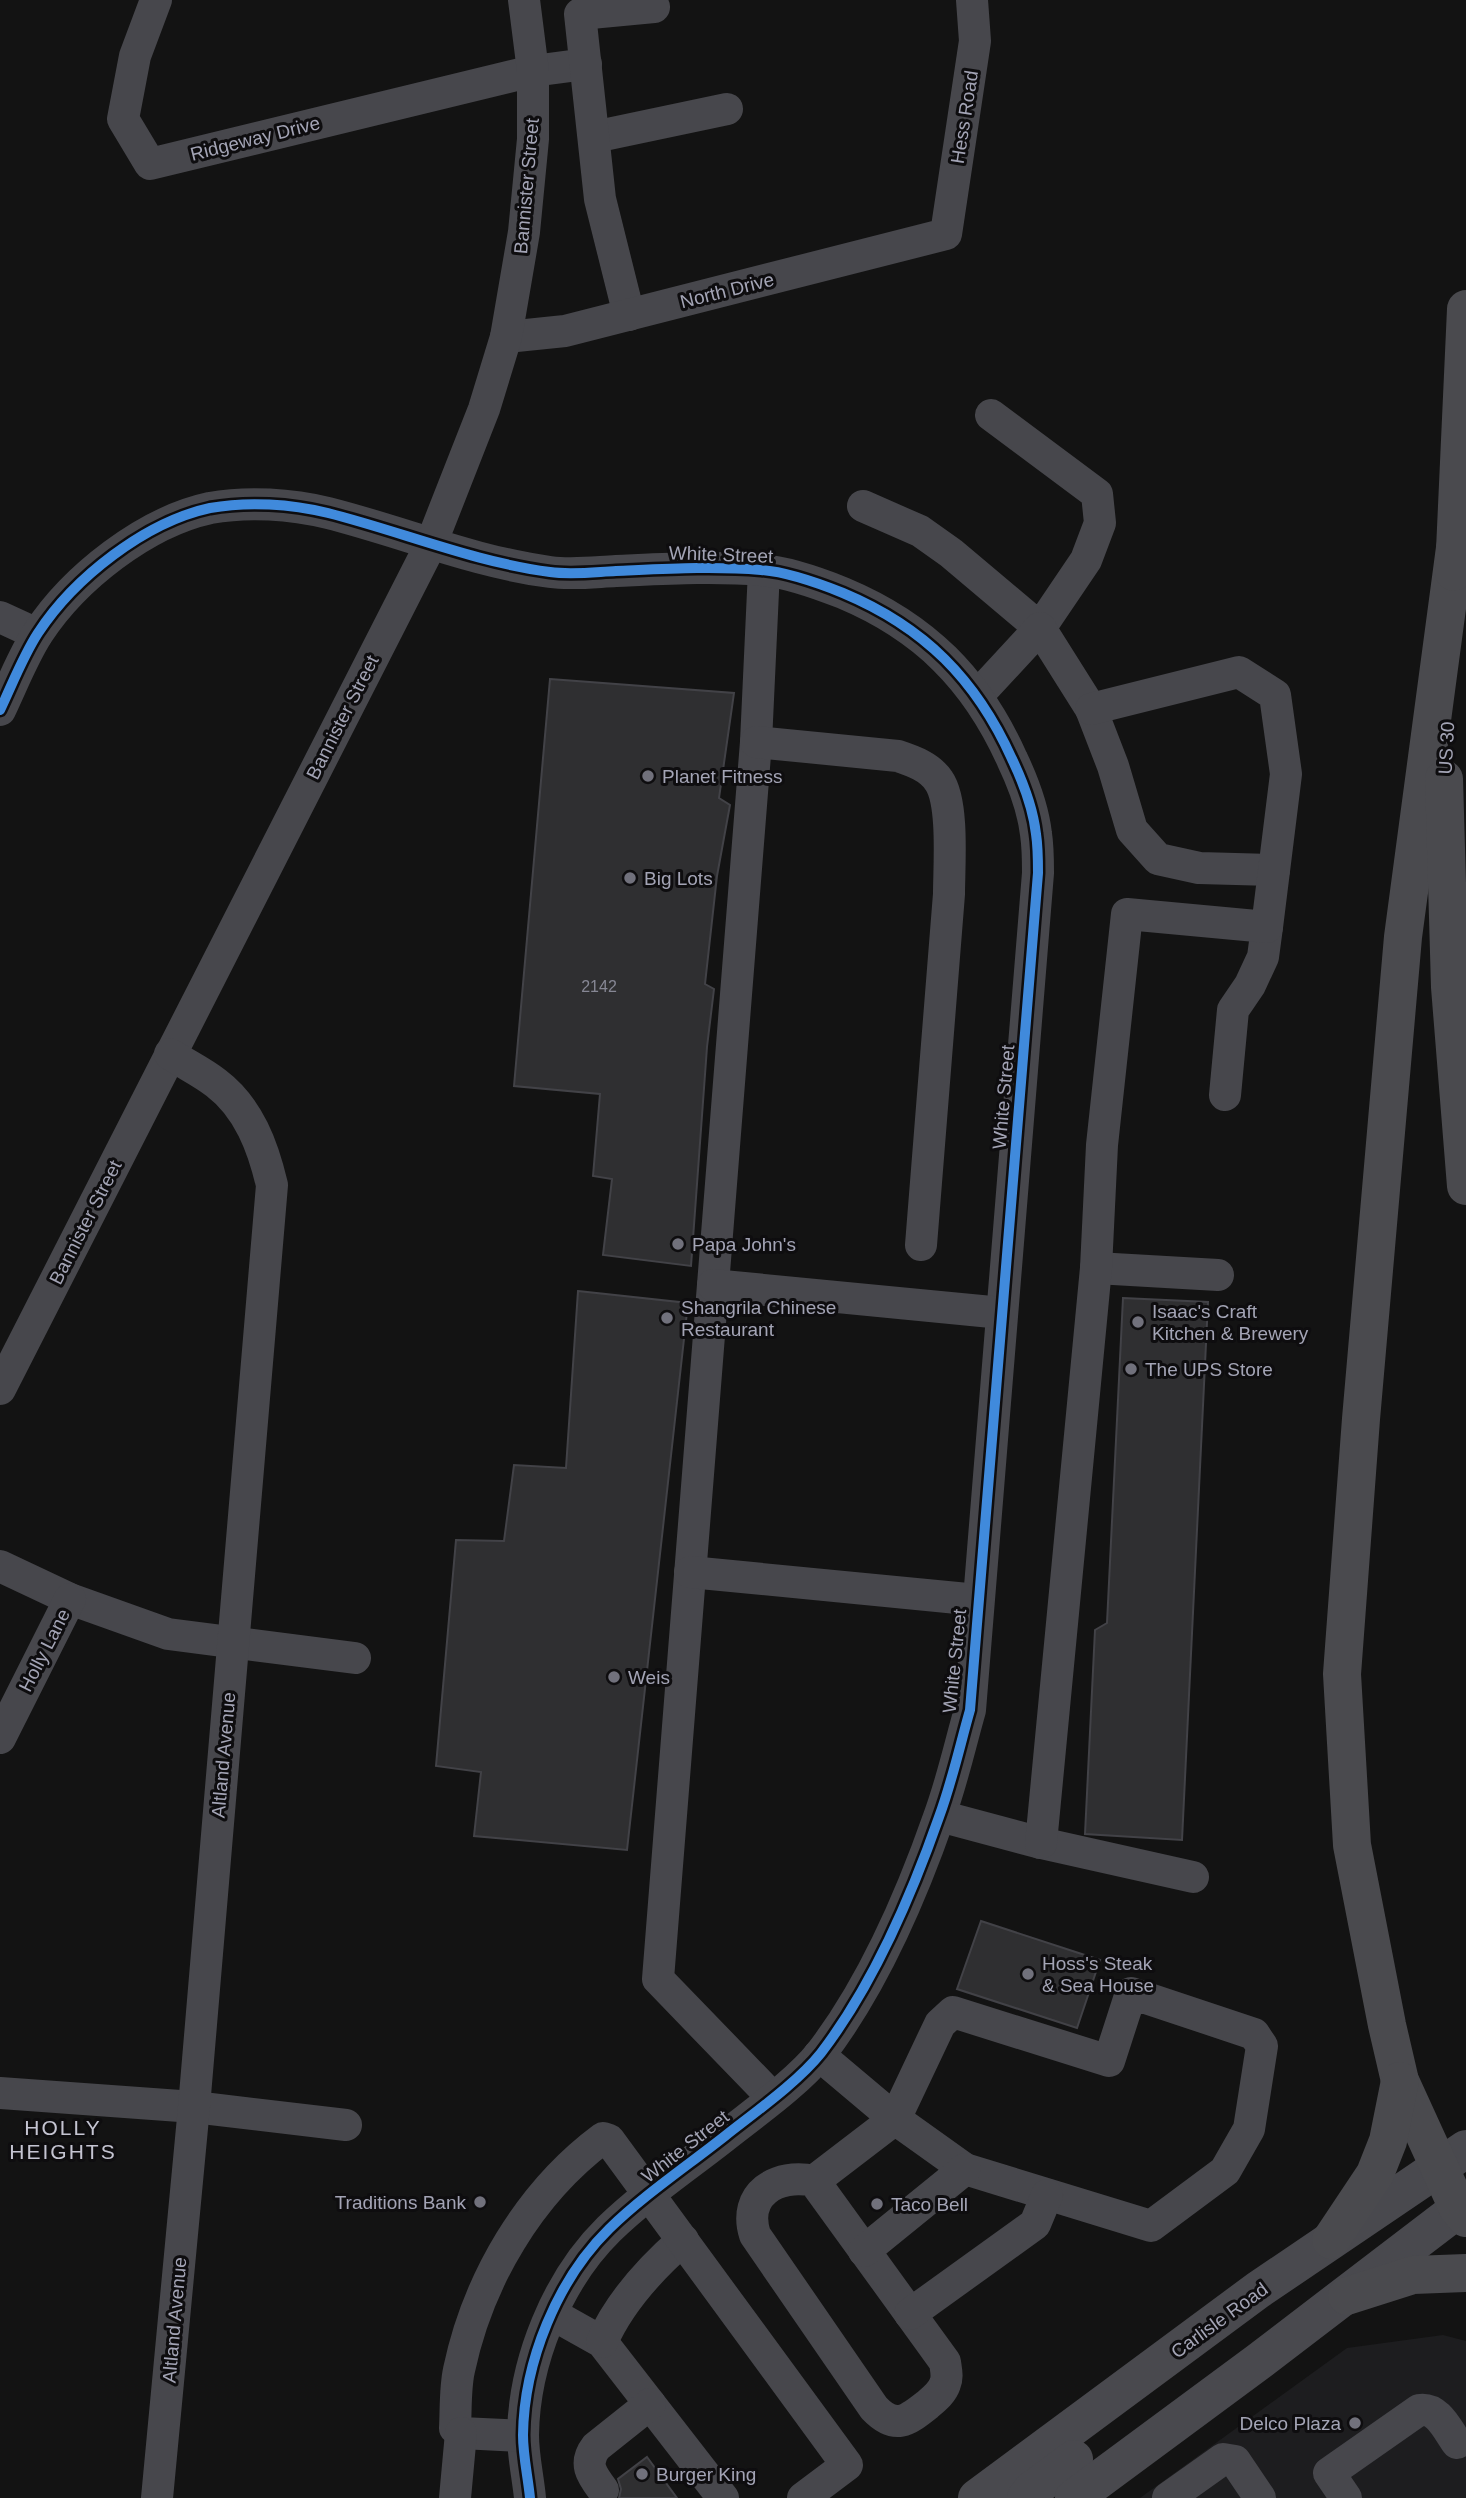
<svg xmlns="http://www.w3.org/2000/svg" width="1466" height="2498" viewBox="0 0 1466 2498" font-family="Helvetica,sans-serif">
<rect width="100%" height="100%" fill="#131313"/>
<polygon fill="#1d1d1f" points="1443,2335 1466,2341 1466,2498 1140,2498 1347,2348"/>
<g fill="#2f2f31" stroke="#424247" stroke-width="2">
<polygon points="550,679 734,693 719,798 730,805 717,876 705,984 714,989 707,1047 691,1266 603,1255 612,1179 593,1176 600,1094 514,1086"/>
<polygon points="578,1291 688,1303 627,1850 474,1836 481,1772 436,1766 456,1540 504,1541 514,1465 566,1468"/>
<polygon points="1123,1298 1208,1302 1182,1840 1085,1834 1095,1630 1107,1623"/>
<polygon points="981,1921 1100,1960 1077,2028 957,1989"/>
<polygon points="647,2457 677,2498 619,2498 621,2489 618,2479"/>
</g>
<g fill="none" stroke-linecap="round" stroke-linejoin="round">
<g stroke="#47474c" stroke-width="32">
<polyline points="156,0 135,56 123,119 150,164 533,71 586,64"/>
<polyline points="594,137 727,109"/>
<polyline points="629,315 600,199 580,14 654,7"/>
<polyline points="506,337 565,331 946,234 975,41 972,0"/>
<polyline points="863,506 920,531 951,553 1040,628 1086,560 1100,523 1097,494 991,415"/>
<polyline points="764,570 756,742 658,1979 773,2098"/>
<polyline points="0,617 37,634"/>
<polyline points="978,695 1040,628 1091,709 1113,766 1132,830 1158,859 1199,868 1274,870"/>
<path d="M0 710C12 685 23 656 38 633 74 578 145 522 210 508 248 501 291 504 328 513 403 532 474 562 550 572 572 575 595 572 616 571 664 569 713 566 761 570 788 572 818 583 843 593 924 627 976 679 1012 759 1023 782 1033 808 1036 834 1038 847 1038 860 1038 873L970 1710C960 1745 952 1782 939 1817 911 1897 873 1985 821 2053 798 2082 754 2113 725 2136 687 2166 644 2195 609 2229 557 2280 524 2362 523 2435 523 2456 528 2477 530 2498"/>
<path d="M756 742 898 756C913 761 930 767 939 781 954 803 949 867 949 894L921 1245"/>
<polyline points="1225,1095 1233,1010 1250,985 1263,957 1267,927"/>
<polyline points="1096,1268 1218,1275"/>
<polyline points="713,1285 1002,1313"/>
<polyline points="0,1389 431,544 484,409 506,337 524,232 533,139 533,71 524,0"/>
<polyline points="0,1566 70,1599 168,1634 355,1658"/>
<polyline points="690,1572 978,1600"/>
<polyline points="0,1738 70,1599"/>
<polyline points="940,1816 1041,1843 1193,1877"/>
<polyline points="1041,1843 1096,1268 1102,1145 1127,914 1267,927 1286,774 1275,695 1239,672 1091,709"/>
<polyline points="0,2093 194,2107 346,2125"/>
<path d="M814 2181C777 2173 742 2194 755 2235L874 2408C895 2430 907 2421 927 2405 934 2399 942 2393 945 2384 948 2377 946 2370 945 2362L814 2181 895 2119 940 2024 953 2012 1109 2061 1131 1993 1254 2034 1262 2046 1249 2129 1225 2171 1151 2226 965 2169 895 2119 819 2055"/>
<polyline points="864,2251 965,2169"/>
<polyline points="552,2314 602,2342 723,2498"/>
<polyline points="910,2314 1035,2224 1047,2195"/>
<path d="M602 2342C619 2303 651 2268 683 2240"/>
<path d="M523 2436 461 2433 455 2428C456 2409 455 2388 459 2370 478 2280 529 2193 603 2138L609 2140 847 2465 803 2498"/>
<path d="M603 2490C592 2475 583 2464 596 2447L650 2404"/>
<path d="M157 2498 194 2107 272 1185C263 1147 249 1108 216 1083 202 1072 185 1064 170 1054"/>
<polyline points="455,2498 461,2433"/>
<polyline points="1168,2498 1223,2459 1235,2461 1260,2498"/>
<path d="M1346 2498 1329 2473 1419 2410C1438 2407 1447 2429 1457 2443"/>
</g>
<g stroke="#49494e" stroke-width="38">
<polyline points="977,2498 1258,2290 1466,2149"/>
<polyline points="1026,2498 1032,2490 1074,2459"/>
<polyline points="1074,2498 1258,2362 1466,2203"/>
</g>
<g stroke="#4a4a4e" stroke-width="38">
<polyline points="1455,548 1403,937 1361,1419 1342,1674 1352,1845 1387,2025 1400,2081 1458,2208 1466,2218"/>
<polyline points="1454,572 1466,309"/>
<polyline points="1444,779 1450,987 1466,1186"/>
<polyline points="1331,2240 1375,2174 1388,2141 1400,2081"/>
<polyline points="1347,2296 1413,2275 1466,2273"/>
</g>
<defs>
<path id="cycleway" d="M0 710C12 685 23 656 38 633 74 578 145 522 210 508 248 501 291 504 328 513 403 532 474 562 550 572 572 575 595 572 616 571 664 569 713 566 761 570 788 572 818 583 843 593 924 627 976 679 1012 759 1023 782 1033 808 1036 834 1038 847 1038 860 1038 873L970 1710C960 1745 952 1782 939 1817 911 1897 873 1985 821 2053 798 2082 754 2113 725 2136 687 2166 644 2195 609 2229 557 2280 524 2362 523 2435 523 2456 528 2477 530 2498"/>
</defs>
<use href="#cycleway" stroke="#0e0d0f" stroke-width="15"/>
<use href="#cycleway" stroke="#408adc" stroke-width="10"/>
</g>
<g fill="#71717c" stroke="#0e0d0f" stroke-width="2.5">
<circle cx="648" cy="776" r="7"/>
<circle cx="630" cy="878" r="7"/>
<circle cx="678" cy="1244" r="7"/>
<circle cx="667" cy="1318" r="7"/>
<circle cx="1138" cy="1322" r="7"/>
<circle cx="1131" cy="1369" r="7"/>
<circle cx="614" cy="1677" r="7"/>
<circle cx="1028" cy="1974" r="7"/>
<circle cx="480" cy="2202" r="7"/>
<circle cx="877" cy="2204" r="7"/>
<circle cx="1355" cy="2423" r="7"/>
<circle cx="642" cy="2474" r="7"/>
</g>
<g text-anchor="middle" stroke-width="6" stroke-linejoin="round" paint-order="stroke">
<g font-size="16" fill="#868794">
<text x="599" y="992">2142</text>
</g>
<g font-size="19" fill="#a3a4b5" stroke="#0e0d0f">
<text transform="translate(964 117) rotate(-81)" y="7">Hess Road</text>
<text transform="translate(255 138) rotate(-14)" y="7">Ridgeway Drive</text>
<text transform="translate(526 186) rotate(-85)" y="7">Bannister Street</text>
<text transform="translate(727 290) rotate(-14)" y="7">North Drive</text>
<text transform="translate(721 554) rotate(2)" y="7">White Street</text>
<text transform="translate(342 717) rotate(-63)" y="7">Bannister Street</text>
<text transform="translate(1446 748) rotate(-87)" y="7">US 30</text>
<text transform="translate(1003 1097) rotate(-85)" y="7">White Street</text>
<text transform="translate(85 1222) rotate(-63)" y="7">Bannister Street</text>
<text transform="translate(44 1650) rotate(-63)" y="7">Holly Lane</text>
<text transform="translate(954 1661) rotate(-84)" y="7">White Street</text>
<text transform="translate(223 1755) rotate(-85)" y="7">Altland Avenue</text>
<text transform="translate(685 2146) rotate(-38)" y="7">White Street</text>
<text transform="translate(174 2320) rotate(-85)" y="7">Altland Avenue</text>
<text transform="translate(1219 2320) rotate(-36)" y="7">Carlisle Road</text>
</g>
<g font-size="19" fill="#a3a4b5" stroke="#0e0d0f" text-anchor="start">
<text x="662" y="783">Planet Fitness</text>
<text x="644" y="885">Big Lots</text>
<text x="692" y="1251">Papa John's</text>
<text x="681" y="1314">Shangrila Chinese<tspan x="681" dy="22">Restaurant</tspan></text>
<text x="1152" y="1318">Isaac's Craft<tspan x="1152" dy="22">Kitchen &amp; Brewery</tspan></text>
<text x="1145" y="1376">The UPS Store</text>
<text x="628" y="1684">Weis</text>
<text x="1042" y="1970">Hoss's Steak<tspan x="1042" dy="22">&amp; Sea House</tspan></text>
<text x="466" y="2209" text-anchor="end">Traditions Bank</text>
<text x="891" y="2211">Taco Bell</text>
<text x="1341" y="2430" text-anchor="end">Delco Plaza</text>
<text x="656" y="2481">Burger King</text>
</g>
<g font-size="21" letter-spacing="2" fill="#c4c4d1" stroke="#0e0d0f">
<text x="63" y="2135">HOLLY<tspan x="63" dy="24">HEIGHTS</tspan></text>
</g>
</g>
</svg>
